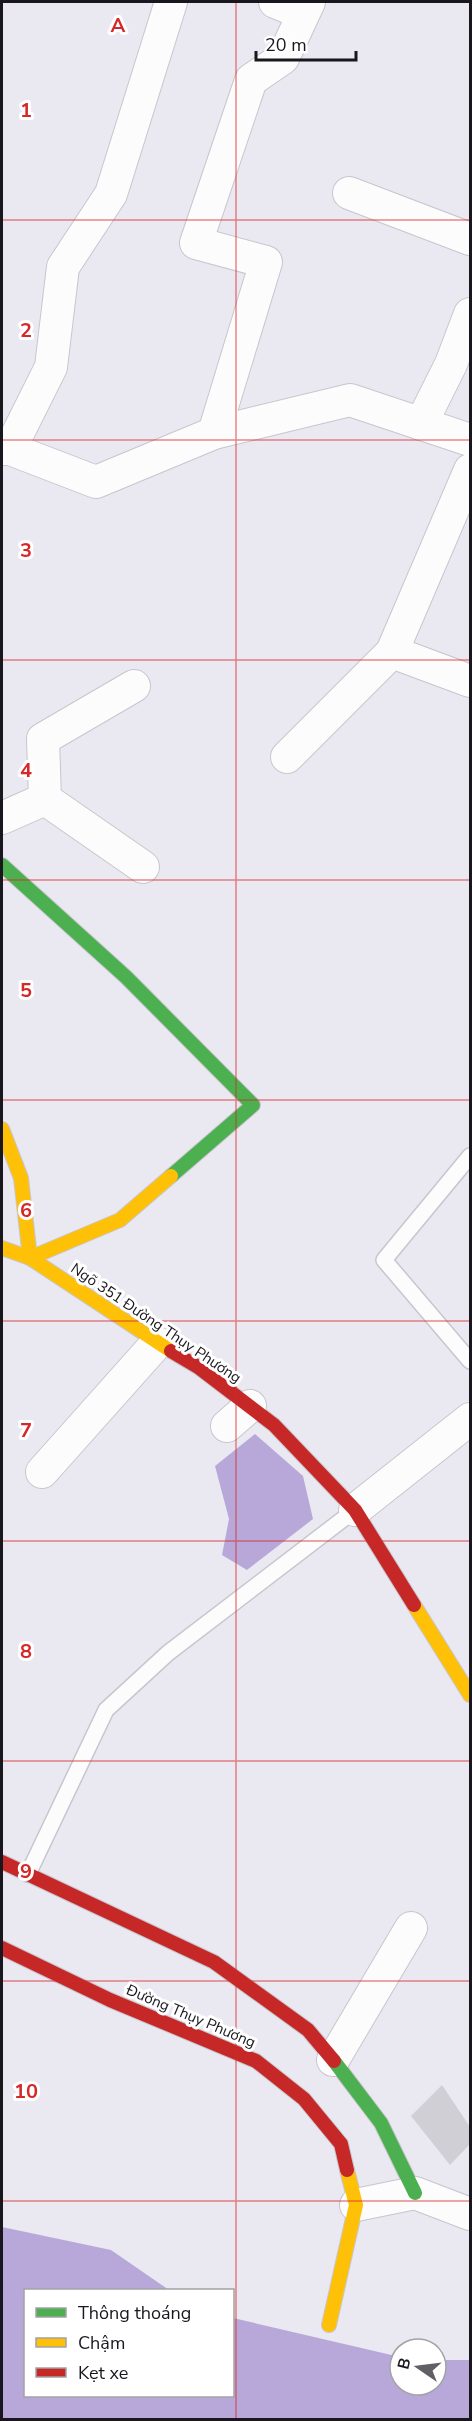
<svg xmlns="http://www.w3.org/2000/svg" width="472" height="2421" viewBox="0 0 472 2421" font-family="'Nunito Sans',sans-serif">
<rect width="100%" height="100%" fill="#eae8f1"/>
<g fill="#b8a8d9">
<polygon points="255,1434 303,1476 313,1519 247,1570 222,1555 229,1519 215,1466"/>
<polygon points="2,2227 111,2250 169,2290 26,2290 26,2396 232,2396 233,2318 400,2357 400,2385 436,2385 436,2360 470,2360 470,2419 2,2420"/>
</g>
<polygon fill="#d1cfd6" points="442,2085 470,2127 470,2144 450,2165 411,2116"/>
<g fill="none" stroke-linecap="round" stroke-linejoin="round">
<defs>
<g id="lane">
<polyline points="470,1156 384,1260 470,1361"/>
<polyline points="28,1874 106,1710 168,1653 355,1510"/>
</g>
<g id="street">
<polyline points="275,2 302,13"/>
<polyline points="349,193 470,239"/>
<polyline points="421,424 451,364 470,314"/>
<polyline points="214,433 266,262 196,243 251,80 283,58 309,2"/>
<polyline points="2,449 10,449 96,482 214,433 350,400 470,440"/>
<polyline points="10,449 51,367 63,267 111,194 171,2"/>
<polyline points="392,652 470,681"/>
<polyline points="287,757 392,652 470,470"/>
<polyline points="45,799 143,867"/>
<polyline points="2,818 45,799 43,739 134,686"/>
<polyline points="227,1426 250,1406"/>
<polyline points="42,1472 157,1343"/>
<polyline points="355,1510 470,1419"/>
<polyline points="333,2060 411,1928"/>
<polyline points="356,2205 415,2193 470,2214"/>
</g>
<g id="fast">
<polyline points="2,865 126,977 253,1105 171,1176"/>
<polyline points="334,2061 381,2123 415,2193"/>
</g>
<g id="slow">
<polyline points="2,1129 21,1178 30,1258 171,1351"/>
<polyline points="2,1248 30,1258 120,1220 171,1176"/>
<polyline points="414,1605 470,1695"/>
<polyline points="329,2325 356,2205 347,2170"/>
</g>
<g id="jam">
<polyline points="171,1351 198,1367 274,1425 355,1510 414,1605"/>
<polyline points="2,1862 214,1962 308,2030 334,2061"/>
<polyline points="2,1948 110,2000 256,2061 304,2099 341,2144 347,2170"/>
</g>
</defs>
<use href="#lane" stroke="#c8c6cd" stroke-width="18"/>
<use href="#street" stroke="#c8c6cd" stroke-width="34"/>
<use href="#fast" stroke="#c8c6cd" stroke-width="16"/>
<use href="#slow" stroke="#c8c6cd" stroke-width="16"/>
<use href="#jam" stroke="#c8c6cd" stroke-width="16"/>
<use href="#lane" stroke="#fcfcfd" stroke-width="15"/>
<use href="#street" stroke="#fcfcfd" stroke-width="32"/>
<use href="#fast" stroke="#4caf50" stroke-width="14"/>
<use href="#slow" stroke="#ffc107" stroke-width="14"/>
<use href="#jam" stroke="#c62828" stroke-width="14"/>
</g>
<path fill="none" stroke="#d62828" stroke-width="1.5" stroke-opacity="0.55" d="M236 2V2420M2 220H470M2 440H470M2 660H470M2 880H470M2 1100H470M2 1321H470M2 1541H470M2 1761H470M2 1981H470M2 2201H470"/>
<g text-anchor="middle" stroke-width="6" stroke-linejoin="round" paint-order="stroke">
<g font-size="15" fill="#19171d" stroke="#fff">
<text transform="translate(156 1323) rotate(34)" y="5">Ngõ 351 Đường Thụy Phương</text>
<text transform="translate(191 2016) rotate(23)" y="5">Đường Thụy Phương</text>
</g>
</g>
<g font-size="20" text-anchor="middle" font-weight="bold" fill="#d62828" stroke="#fff" stroke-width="6" stroke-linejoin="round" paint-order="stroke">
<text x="118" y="32">A</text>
<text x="26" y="117">1</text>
<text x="26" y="337">2</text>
<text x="26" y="557">3</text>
<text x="26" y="777">4</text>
<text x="26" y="997">5</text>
<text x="26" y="1217">6</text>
<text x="26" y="1437">7</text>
<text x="26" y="1658">8</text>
<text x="26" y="1878">9</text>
<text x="26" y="2098">10</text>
</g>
<rect width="472" height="2421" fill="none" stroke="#19171d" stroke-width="6"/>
<rect x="24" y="2289" width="210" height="108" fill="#ffffff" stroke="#a3a2a5" stroke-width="1.5"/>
<rect x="36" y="2308" width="30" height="9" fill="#4caf50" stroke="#a3a2a5" stroke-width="1.5"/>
<text x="78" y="2319" font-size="18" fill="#19171d">Thông thoáng</text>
<rect x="36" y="2338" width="30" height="9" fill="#ffc107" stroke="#a3a2a5" stroke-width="1.5"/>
<text x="78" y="2349" font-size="18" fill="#19171d">Chậm</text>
<rect x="36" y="2368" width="30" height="9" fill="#c62828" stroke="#a3a2a5" stroke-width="1.5"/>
<text x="78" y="2379" font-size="18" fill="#19171d">Kẹt xe</text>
<g transform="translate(418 2367) rotate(284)"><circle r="28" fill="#ffffff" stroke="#a3a2a5" stroke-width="1.5"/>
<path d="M0-4.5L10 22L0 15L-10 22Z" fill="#626067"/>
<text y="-9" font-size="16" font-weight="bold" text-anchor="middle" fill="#19171d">B</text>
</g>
<path d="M256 51v9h100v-9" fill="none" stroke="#19171d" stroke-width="3"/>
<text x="265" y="51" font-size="18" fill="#19171d" stroke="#ffffff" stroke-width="4.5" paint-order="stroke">20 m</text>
</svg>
